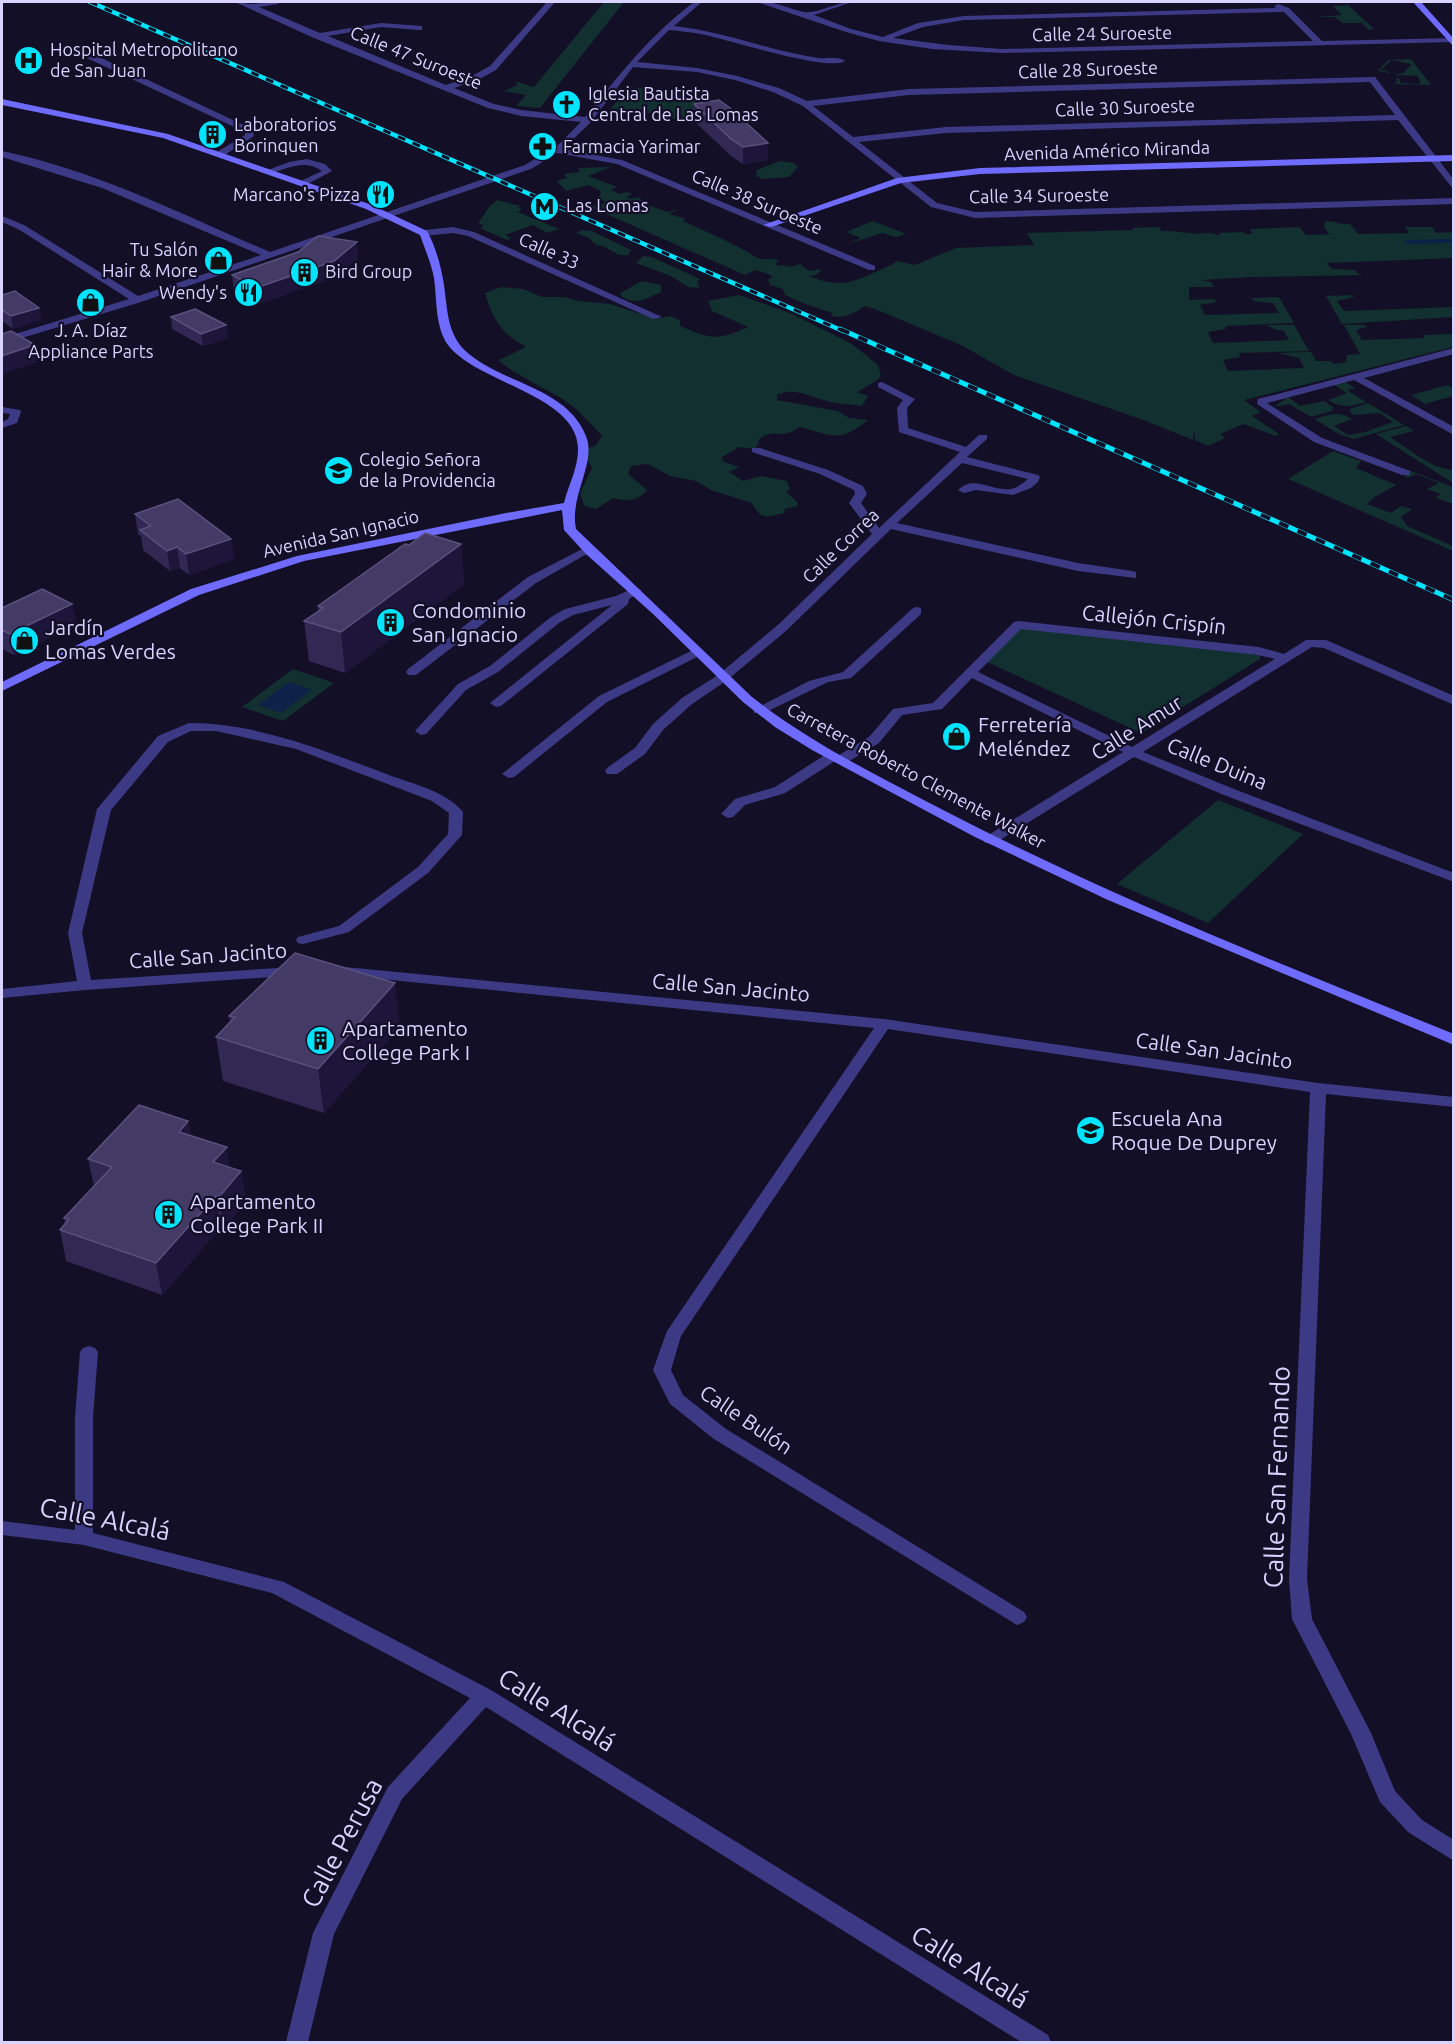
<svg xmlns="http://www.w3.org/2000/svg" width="1455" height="2044" viewBox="0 0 1455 2044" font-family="Ubuntu,sans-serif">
<rect width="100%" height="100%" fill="#130f26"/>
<g fill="#12302f">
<polygon points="604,2 624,2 540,108 516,106 526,95 504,91 518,85 515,83 518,82 534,87"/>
<polygon points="1348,5 1374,29 1369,30 1362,23 1342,23 1335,17 1316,17 1342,15 1333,6"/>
<polygon points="1411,59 1431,85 1394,84 1397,82 1396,78 1399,78 1401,83 1421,84 1418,76 1394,75 1403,73 1412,64 1391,60 1381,70 1390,72 1389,73 1378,71 1388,60"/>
<polygon points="629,87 677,92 707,98 697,102 712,107 726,116 684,122 658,114 610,109"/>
<polygon points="780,161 794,163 798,167 789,177 763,179 756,176 757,170"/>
<path d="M611 167 588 176 617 187 611 190 620 194 627 192 632 194 626 197 631 199 638 197 642 200 640 202 667 212 678 210 669 214 686 219 683 221C707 232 733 243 756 257 763 262 771 256 779 261L775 264 779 266 783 265 789 267 800 264 809 271 822 269 816 275 809 276C844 291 859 279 891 265L897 261 915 265 956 248 1034 245 1027 233 1133 230V228L1156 227H1159L1161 231C1172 231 1180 232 1190 233 1201 235 1209 230 1219 236V233L1243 232 1246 234H1252L1250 229 1299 227 1306 235 1337 234H1329L1324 227 1325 221C1335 221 1340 225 1350 224L1358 234 1409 233 1405 227H1432L1436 233 1453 232V258L1327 263 1332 269 1355 270 1358 274 1364 275 1251 277 1201 280 1211 282 1214 287H1189V300L1215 299 1216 302 1200 305 1205 315 1279 313 1273 303 1253 301 1252 298 1279 297 1294 323 1225 326 1226 329 1208 332 1213 343 1289 340 1283 330H1276L1266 325H1294L1309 351 1239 353 1240 357 1223 360 1228 371 1304 368 1299 358 1278 353 1311 352 1316 361H1330L1334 364 1346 362 1347 355 1360 354 1344 325H1365L1367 327 1356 330 1362 340 1424 338 1423 335 1453 334V347L1244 400 1261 412 1252 416 1279 434 1276 436 1243 424 1220 434 1225 438 1208 446 1195 440V430L1193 440 1146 421 1014 375 961 345 875 309 864 306C854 314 845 319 831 316L832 313 805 304 785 295 783 289 770 285 768 280 773 276 756 270 745 275 588 206H595L606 202 599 199 601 191 588 185 566 191 557 181 567 178 564 174 580 172 578 168Z"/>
<polygon points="497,200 521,206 518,207 522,209 518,212 559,229 547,233 533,225 505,235 511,238 507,240 480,228 484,225 479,224 479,222 489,207"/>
<polygon points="873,221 906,234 896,237 882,233 845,245 861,238 846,232"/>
<polygon points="582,230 592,231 631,250 628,255 619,255 603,246 596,245 588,237 576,233"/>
<polygon points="643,256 652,257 700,279 697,282 700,288 688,287 671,276 636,263"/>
<path d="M642 281 661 285V292C646 298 639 306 622 297L620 293Z"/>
<path d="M501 287 523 289 542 297H565L579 301 610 304 647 316 661 318 670 316 680 320V326C711 339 717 341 748 327L712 311 708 301 739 295 790 313 852 344 878 365 881 376 876 381 857 392 868 396 862 406C849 404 835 404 823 400 807 396 794 387 777 395V400L838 411 849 418 868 420C839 444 833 435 799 427 782 441 774 427 758 440L759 443 755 449 739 447 721 458 724 459 722 461 739 467 729 472 743 481 761 476 787 481 790 489 786 491 797 502 798 506 785 509 784 513C767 517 761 521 752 503L711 490 696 481 670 476 648 464 631 466 628 474 647 490C638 502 626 501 613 498L596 509 584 506 580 493 592 468 582 451 596 445 602 436C590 423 579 410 564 400 550 391 506 370 499 360L524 348 525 346C502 335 492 318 485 293Z"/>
<polygon points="1353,295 1354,297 1337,301 1344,311 1453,307 1453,317 1342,324 1326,296"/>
<path d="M1345 382 1355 388 1347 390 1366 402C1351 406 1342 409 1328 400L1347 393 1334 385Z"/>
<polygon points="1448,385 1453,389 1453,396 1425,404 1411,395"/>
<polygon points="1288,397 1300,406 1324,401 1333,407 1332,411 1311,417 1289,404 1274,407"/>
<path d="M1368 403 1404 425 1354 439 1339 434 1314 419C1328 415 1339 410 1352 419L1334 426 1348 435 1365 432 1393 422 1380 413 1354 415 1350 412V409Z"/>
<path d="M1406 426 1414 431 1390 437C1403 445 1438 473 1453 469V483L1376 434Z"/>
<polygon points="1333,451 1361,461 1356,468 1396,485 1373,498 1367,504 1391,513 1401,506 1412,509 1401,517 1407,526 1453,546 1453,551 1288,479"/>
<polygon points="1411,471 1453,487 1453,504 1436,498 1440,494 1427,489 1439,483 1416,474 1408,478 1404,476"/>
<polygon points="1019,627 1260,655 1260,659 1141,733 985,661"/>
<polygon points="293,669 334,683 283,721 242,707"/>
<polygon points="1218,800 1303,834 1208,923 1117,884"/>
</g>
<polygon fill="#0c2248" points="289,682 312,690 281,713 258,705"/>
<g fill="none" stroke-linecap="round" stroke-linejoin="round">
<polyline stroke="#0c2248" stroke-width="4" points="1407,242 1454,241"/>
<g fill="#3d3a85" fill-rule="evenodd">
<path d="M235 2 251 4 279 2 278 4 259 7 320 33 381 23 422 26V30H419L381 27 328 36 446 85 472 76 490 66 547 2H555L496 70 478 80 454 88 494 104 521 110 585 117C621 73 649 36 694 2H702L674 26C723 31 769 51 818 58 827 59 838 56 845 61 829 72 726 39 701 34 691 32 679 31 669 30L637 62 697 68 737 76 779 88 807 101 909 89 1372 77H1375L1454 180V190L1398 120 946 133 859 142 937 203 975 212 1454 198V204L975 218 931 207 803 106 773 92 735 80 697 72 633 67 591 122 563 149 622 160 875 266V270H869L617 164 557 153 531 169 141 302 2 344V338L129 299 18 229 2 222V216L24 225 138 296 261 255 102 188 2 157V151C95 170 183 215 270 252L525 165 559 144 581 122 521 116 488 108 314 38ZM1370 82 1395 115 946 127 853 137 813 106 909 95Z"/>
<path d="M757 2C774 0 788 9 804 12 817 14 837 2 852 2L814 15 851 29 883 37 918 23 964 16 1276 8 1274 6 1278 4 1289 8 1322 41 1454 38V42L1002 53 932 49 879 41 846 32ZM1284 12 1313 41 1002 49 949 45 893 38 923 27 964 20Z"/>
<polygon points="74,48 80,48 252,129 254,136 223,156 217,156 217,152 245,135 245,132 74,52"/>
<path d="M307 159 325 164 332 171 304 186 301 185V181L322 171C305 158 286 169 269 174L265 171 289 162Z"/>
<polygon points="453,227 474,232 662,317 653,319 468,236 453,233 424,236 419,233 424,230"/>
<polygon points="1454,348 1454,354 1364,378 1454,427 1454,435 1354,380 1267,403 1322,438 1410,471 1410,475 1402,475 1314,442 1257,404 1258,399"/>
<path d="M882 382 915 399 907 408 908 428 966 447 979 435H987V439L967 457 1038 475 1040 477 1038 482 1031 488 1013 495 976 490 964 493 958 490C975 474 992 492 1011 489 1017 488 1023 483 1028 479L962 463 897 523 1078 563 1132 571 1136 572V578L1078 571 891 529 787 630 726 681 692 704 663 730 645 754 617 774H607L605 771 607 768 635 748 653 724 682 698 718 675 779 624 872 534 849 503 855 494 854 490 820 474 752 452V448H760L828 470 863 486 867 494 861 503 879 528 960 452 899 432 897 408 903 400 878 387V383Z"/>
<polygon points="2,407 20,410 21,412 17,423 2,428 2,422 8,419 10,414 2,413"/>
<polygon points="588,546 592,547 592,551 536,583 416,675 408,675 406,672 408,669 528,577"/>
<polygon points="636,587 642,591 629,599 628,604 501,706 496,707 490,703 612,605 573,615 559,623 498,672 466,690 426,734 421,735 415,731 458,684 490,666 551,617 565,609 616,596"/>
<polygon points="917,607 921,608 921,614 851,678 828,682 764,713 754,713 753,710 809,681 843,672 913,608"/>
<path d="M1018 621 1259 647 1284 654 1306 640H1326L1454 696V705L1324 648 1312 647 1143 752 1234 789 1454 873V882L1224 795 1134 757 995 843H985L983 840 985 837 1123 752 972 678 942 709 902 715 879 743 846 763 841 764 835 761 785 793 745 805 733 817 728 818 721 814 735 799 775 787 828 753 833 752 839 755 869 737 893 709 933 703 1014 622ZM1021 629 1258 655 1275 659 1132 747 978 672Z"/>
<polygon points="697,648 703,652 701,655 607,702 514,777 509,778 502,774 599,696"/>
<path d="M189 723C258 723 325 751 389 775 413 784 446 791 463 812L462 835 428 873 349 932 303 944 298 943 296 940 298 937 339 926 418 867 448 834 449 813 432 801 296 749 216 731H191L168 742 111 810 82 933 91 980 295 967 300 969 302 972 300 975 85 990 2 998V989L77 981 68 933 97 809 158 736Z"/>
<polygon points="345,967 884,1019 1318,1083 1454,1097 1454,1107 1326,1094 1307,1579 1312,1619 1371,1733 1395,1791 1422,1820 1454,1840 1454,1861 1408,1832 1380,1802 1351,1734 1292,1619 1289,1579 1310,1092 888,1029 681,1336 671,1370 683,1395 726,1429 1024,1612 1027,1617 1024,1622 1017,1625 714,1439 670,1404 653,1370 667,1331 874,1028 340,975 338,972 340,969"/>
<polygon points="89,1346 95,1348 98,1352 93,1417 93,1533 284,1582 491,1690 1048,2035 1051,2042 1021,2042 486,1707 402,1799 334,1934 308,2042 286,2042 313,1933 388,1787 470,1698 272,1593 84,1545 2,1535 2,1521 75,1530 75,1417 80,1352 83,1348"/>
</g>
<g fill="#6f6bff" fill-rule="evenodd">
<polygon points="1413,2 1421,2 1454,39 1454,47"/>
<path d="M2 99 168 134 372 205 427 231C435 245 440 263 443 279 448 306 445 335 469 354 505 384 567 388 586 436 597 463 569 496 576 529L752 697C812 744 880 777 947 812 1111 897 1283 965 1454 1034V1045L1108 900 975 837 812 750 775 727 743 702 653 614 586 554 564 530 562 510 304 561 199 595 2 691V682L191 589 297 556 506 513 564 503C568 486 578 468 578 450 579 395 478 384 448 345 435 327 437 299 434 278 431 263 425 249 420 235L366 209 163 138 2 105Z"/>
<polygon points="1454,155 1454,161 980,174 901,183 771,227 763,225 897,178 980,168"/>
</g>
<defs>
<polyline id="rail-far1" points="90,2 843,331"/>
<polyline id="rail" points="840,329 1454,600"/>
</defs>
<use href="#rail-far1" stroke="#00e5ff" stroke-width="4.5"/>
<use href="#rail" stroke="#00e5ff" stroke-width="5"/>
<use href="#rail-far1" stroke="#130f26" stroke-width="3" stroke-dasharray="8" stroke-linecap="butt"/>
<use href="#rail" stroke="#130f26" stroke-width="4" stroke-dasharray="10" stroke-linecap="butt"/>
</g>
<g fill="#312854">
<polygon points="694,104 768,143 768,160 743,164 731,156 694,121"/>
<polygon points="358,258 336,277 258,304 234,291 232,275"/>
<polygon points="2,295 39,308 41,320 13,329 2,321"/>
<polygon points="171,317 226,325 228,338 203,346 172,329"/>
<polygon points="135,514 231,539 234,559 189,575 180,568 170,571 143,550 141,536 138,534"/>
<polygon points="461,544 464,584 345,673 309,661 304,621 318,611 318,606 409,545"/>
<polygon points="72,604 76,625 14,655 2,649 2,608"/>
<polygon points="229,1016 400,1027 324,1113 223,1081 216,1037 230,1022"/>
<polygon points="188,1121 191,1136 230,1168 241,1171 246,1202 224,1228 221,1227 162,1295 66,1261 60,1230 65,1224 64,1218 94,1186 88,1159"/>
</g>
<g fill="#1d163a">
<polygon points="768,143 768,160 743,164 743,147"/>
<polygon points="357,242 358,258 336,277 258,304 256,288"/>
<polygon points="39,308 41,320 13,329 11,316"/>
<polygon points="226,325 228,338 203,346 201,334"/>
<polygon points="32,343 33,346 34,345 37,362 2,374 2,356"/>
<polygon points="231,539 234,559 189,575 186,554"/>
<polygon points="461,544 464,584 345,673 341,632"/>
<polygon points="177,547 180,568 170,571 167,551"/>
<polygon points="72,604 76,625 14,655 10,634"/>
<polygon points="395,983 400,1027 324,1113 318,1069"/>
<polygon points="188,1121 194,1151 179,1132"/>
<polygon points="227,1147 231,1178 213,1162"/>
<polygon points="241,1171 246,1202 224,1228 219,1197"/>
<polygon points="216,1196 221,1227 162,1295 156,1263"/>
</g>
<g fill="#433a66" stroke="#5a527e" stroke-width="1.5">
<polygon points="719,100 730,108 768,143 743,147 731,139 694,104"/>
<polygon points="318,236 357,242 334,261 256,288 232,275 298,252"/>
<polygon points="15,291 39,308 11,316 2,310 2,295"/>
<polygon points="195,309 226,325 201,334 171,317"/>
<polygon points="11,331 32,343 30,343 34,345 2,356 2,334"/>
<polygon points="178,499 231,539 186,554 177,547 167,551 140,530 151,526 135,514"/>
<polygon points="425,533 461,544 341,632 304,621 323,608 318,606 405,544 409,545"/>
<polygon points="42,589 72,604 10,634 2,630 2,608"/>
<polygon points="295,953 395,983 318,1069 216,1037 235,1017 229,1016"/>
<polygon points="139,1105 188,1121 179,1132 227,1147 213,1162 241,1171 219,1197 216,1196 156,1263 60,1230 69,1219 64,1218 112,1167 88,1159"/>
</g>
<defs>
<symbol id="hospital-disc" viewBox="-11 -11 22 22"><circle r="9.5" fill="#00e5ff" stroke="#130f26"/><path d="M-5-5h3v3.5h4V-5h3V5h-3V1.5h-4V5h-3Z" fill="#111"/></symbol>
<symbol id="church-disc" viewBox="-11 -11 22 22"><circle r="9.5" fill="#00e5ff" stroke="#130f26"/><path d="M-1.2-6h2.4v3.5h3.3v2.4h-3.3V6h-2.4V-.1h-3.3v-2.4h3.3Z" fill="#111"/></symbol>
<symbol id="building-disc" viewBox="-11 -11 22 22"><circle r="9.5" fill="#00e5ff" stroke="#130f26"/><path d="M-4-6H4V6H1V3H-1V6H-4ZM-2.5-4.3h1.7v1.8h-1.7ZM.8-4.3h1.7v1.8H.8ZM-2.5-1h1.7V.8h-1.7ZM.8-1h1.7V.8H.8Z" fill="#111"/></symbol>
<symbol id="pharmacy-disc" viewBox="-11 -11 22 22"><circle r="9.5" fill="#00e5ff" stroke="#130f26"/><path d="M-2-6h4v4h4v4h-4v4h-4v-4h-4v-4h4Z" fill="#111"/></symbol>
<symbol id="restaurant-disc" viewBox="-11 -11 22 22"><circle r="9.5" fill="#00e5ff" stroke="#130f26"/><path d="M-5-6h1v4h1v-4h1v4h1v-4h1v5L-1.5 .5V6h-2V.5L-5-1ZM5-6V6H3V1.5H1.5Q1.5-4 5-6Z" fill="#111"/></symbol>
<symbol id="metro-disc" viewBox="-11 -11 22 22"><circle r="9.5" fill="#00e5ff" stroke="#130f26"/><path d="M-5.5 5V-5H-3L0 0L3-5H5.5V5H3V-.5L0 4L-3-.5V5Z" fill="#111"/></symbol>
<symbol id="shop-disc" viewBox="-11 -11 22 22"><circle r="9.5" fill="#00e5ff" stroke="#130f26"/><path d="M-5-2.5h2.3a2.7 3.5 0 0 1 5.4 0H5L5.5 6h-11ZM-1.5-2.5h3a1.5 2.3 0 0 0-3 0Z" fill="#111"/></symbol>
<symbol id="school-disc" viewBox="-11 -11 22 22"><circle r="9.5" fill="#00e5ff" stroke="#130f26"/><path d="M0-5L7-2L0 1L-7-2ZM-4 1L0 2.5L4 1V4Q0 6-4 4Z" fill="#111"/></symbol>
</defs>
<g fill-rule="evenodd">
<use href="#hospital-disc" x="12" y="44" width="33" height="33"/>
<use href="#church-disc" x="550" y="88" width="33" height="33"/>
<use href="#building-disc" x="196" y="118" width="33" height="33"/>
<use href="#pharmacy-disc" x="526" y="130" width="33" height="33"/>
<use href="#restaurant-disc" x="364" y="178" width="33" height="33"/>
<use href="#metro-disc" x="528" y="190" width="33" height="33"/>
<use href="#shop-disc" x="202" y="244" width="33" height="33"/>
<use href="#building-disc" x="288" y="256" width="33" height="33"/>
<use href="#restaurant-disc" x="232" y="276" width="33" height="33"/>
<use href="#shop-disc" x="74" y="286" width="33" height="33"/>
<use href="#school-disc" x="322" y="454" width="33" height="33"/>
<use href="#building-disc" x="374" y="606" width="33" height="33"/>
<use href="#shop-disc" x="8" y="624" width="33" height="33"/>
<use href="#shop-disc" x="940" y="720" width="33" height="33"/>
<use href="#building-disc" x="304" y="1024" width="33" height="33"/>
<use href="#school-disc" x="1074" y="1114" width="33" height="33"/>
<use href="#building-disc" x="152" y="1198" width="33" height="33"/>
</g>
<g text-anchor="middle" stroke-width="4.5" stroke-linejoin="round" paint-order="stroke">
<g font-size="18" fill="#d9d4ff" stroke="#130f26">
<text transform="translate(1102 34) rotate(-1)" y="6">Calle 24 Suroeste</text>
<text transform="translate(416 58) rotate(22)" y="6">Calle 47 Suroeste</text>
<text transform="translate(1088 70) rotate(-2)" y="6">Calle 28 Suroeste</text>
<text transform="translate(1125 108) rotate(-2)" y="6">Calle 30 Suroeste</text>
<text transform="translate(1107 151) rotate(-2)" y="6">Avenida Américo Miranda</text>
<text transform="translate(1039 196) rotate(-1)" y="6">Calle 34 Suroeste</text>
<text transform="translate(757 202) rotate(23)" y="6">Calle 38 Suroeste</text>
<text transform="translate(549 251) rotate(24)" y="6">Calle 33</text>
<text transform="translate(341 534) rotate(-13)" y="6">Avenida San Ignacio</text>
<text transform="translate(841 546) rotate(-44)" y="6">Calle Correa</text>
<text transform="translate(916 776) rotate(28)" y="6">Carretera Roberto Clemente Walker</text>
</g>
<g font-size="18" fill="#d9d4ff" stroke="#130f26" text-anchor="start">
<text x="50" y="56">Hospital Metropolitano<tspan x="50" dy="21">de San Juan</tspan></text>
<text x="588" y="100">Iglesia Bautista<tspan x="588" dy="21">Central de Las Lomas</tspan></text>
<text x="234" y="131">Laboratorios<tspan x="234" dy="21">Borinquen</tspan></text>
<text x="563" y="153">Farmacia Yarimar</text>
<text x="360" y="201" text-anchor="end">Marcano's Pizza</text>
<text x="566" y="212">Las Lomas</text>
<text x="198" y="256" text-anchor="end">Tu Salón<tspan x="198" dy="21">Hair &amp; More</tspan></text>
<text x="325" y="278">Bird Group</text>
<text x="227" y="299" text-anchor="end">Wendy's</text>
<text x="91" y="337" text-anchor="middle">J. A. Díaz<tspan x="91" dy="21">Appliance Parts</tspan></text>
<text x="359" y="466">Colegio Señora<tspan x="359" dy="21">de la Providencia</tspan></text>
</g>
<g font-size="21" fill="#d9d4ff" stroke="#130f26" text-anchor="start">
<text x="412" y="618">Condominio<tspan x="412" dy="24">San Ignacio</tspan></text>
<text x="45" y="635">Jardín<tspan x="45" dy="24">Lomas Verdes</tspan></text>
<text x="978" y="732">Ferretería<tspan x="978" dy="24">Meléndez</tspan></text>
<text x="342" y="1036">Apartamento<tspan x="342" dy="24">College Park I</tspan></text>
<text x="1111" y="1126">Escuela Ana<tspan x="1111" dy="24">Roque De Duprey</tspan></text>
<text x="190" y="1209">Apartamento<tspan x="190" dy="24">College Park II</tspan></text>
</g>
<g font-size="21" fill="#d9d4ff" stroke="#130f26">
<text transform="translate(1154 620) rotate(6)" y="7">Callejón Crispín</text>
<text transform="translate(1137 728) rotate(-32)" y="7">Calle Amur</text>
<text transform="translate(1217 764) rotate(22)" y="7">Calle Duina</text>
<text transform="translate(208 956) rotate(-4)" y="7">Calle San Jacinto</text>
<text transform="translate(731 988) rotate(5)" y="7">Calle San Jacinto</text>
<text transform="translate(1214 1051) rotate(8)" y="7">Calle San Jacinto</text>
<text transform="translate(746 1420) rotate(34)" y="7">Calle Bulón</text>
</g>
<g font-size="26" fill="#d9d4ff" stroke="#130f26">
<text transform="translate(1277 1477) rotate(-88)" y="9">Calle San Fernando</text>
<text transform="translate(105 1519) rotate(11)" y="9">Calle Alcalá</text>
<text transform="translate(557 1710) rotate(32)" y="9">Calle Alcalá</text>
<text transform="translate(342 1843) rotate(-62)" y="9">Calle Perusa</text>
<text transform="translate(970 1967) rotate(32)" y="9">Calle Alcalá</text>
</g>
</g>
<rect width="1455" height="2044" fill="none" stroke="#d9d4ff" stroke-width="6"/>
</svg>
